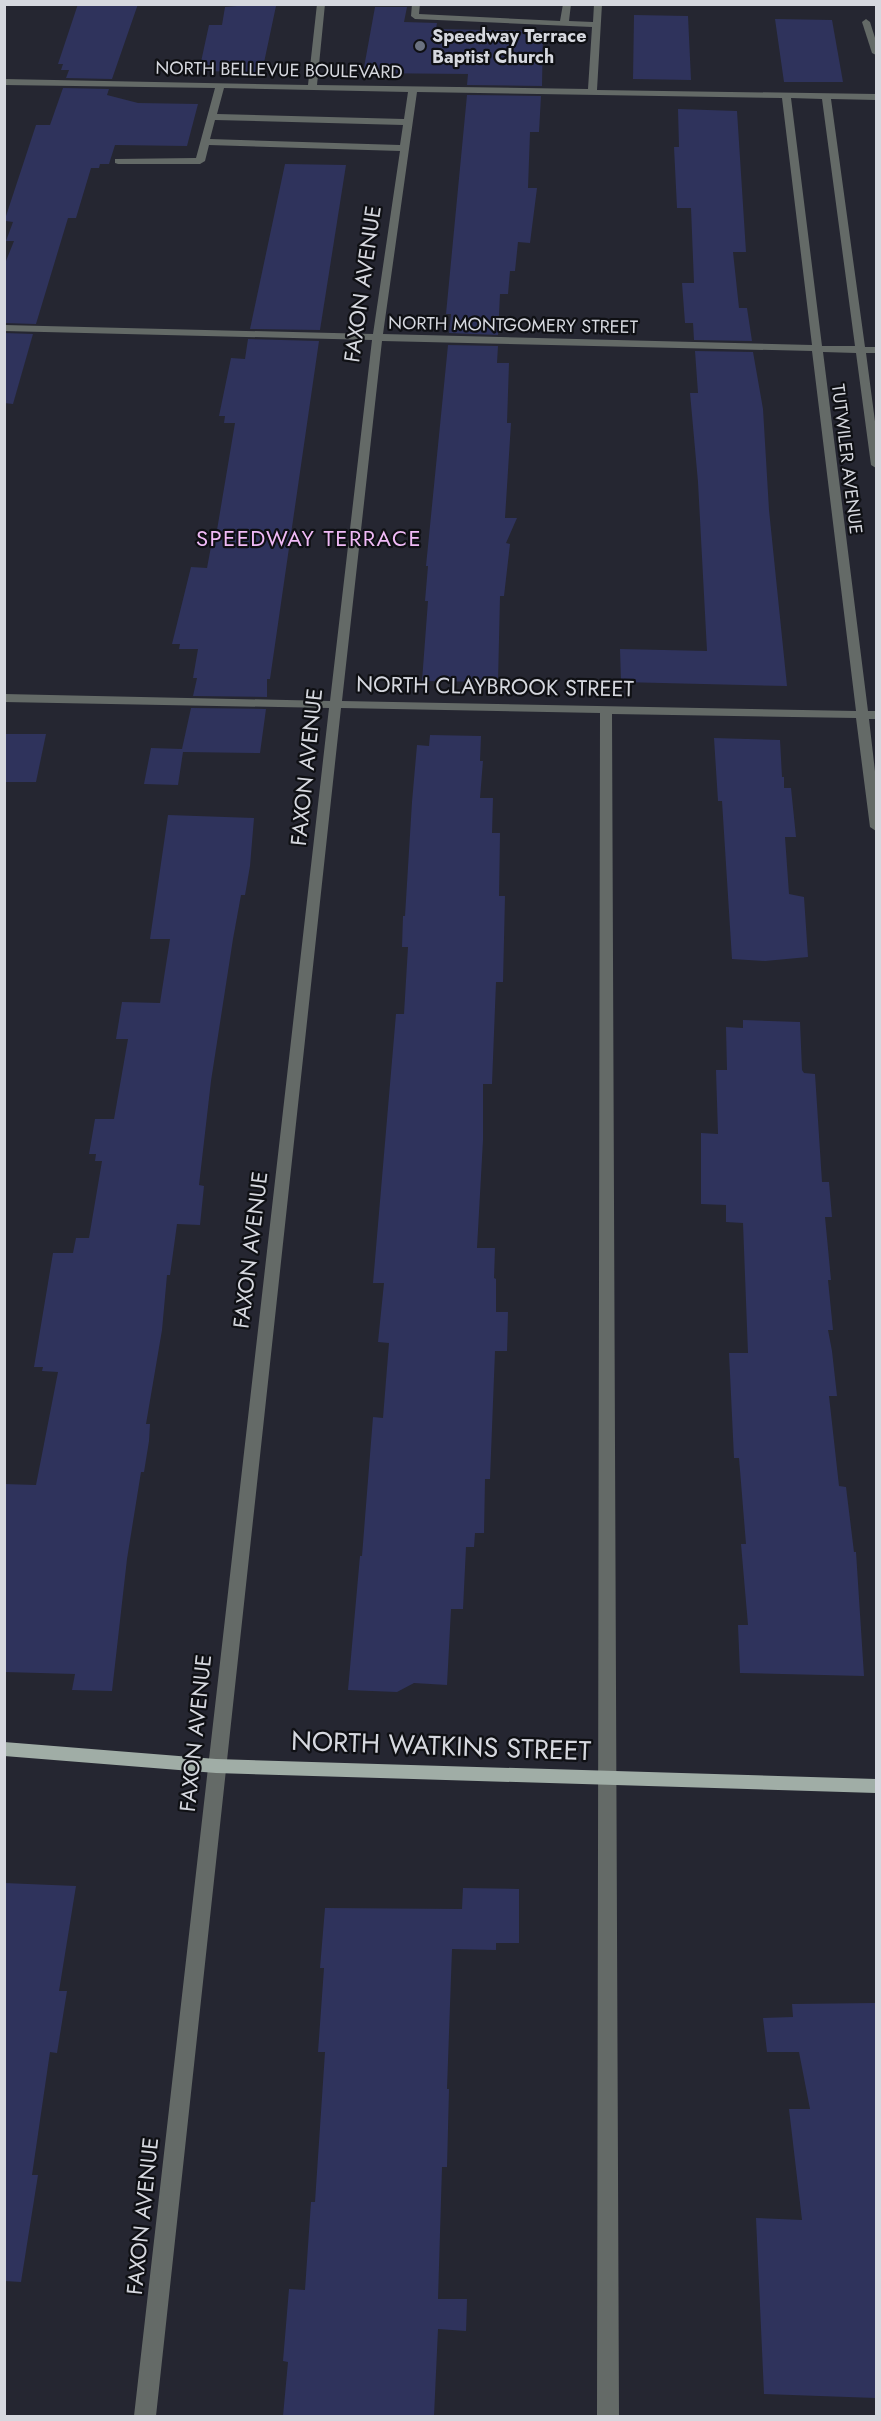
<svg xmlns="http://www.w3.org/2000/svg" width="881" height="2421" viewBox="0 0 881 2421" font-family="Jost,sans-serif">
<rect width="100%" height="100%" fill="#252631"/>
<g fill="#2f335c">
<polygon points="78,4 138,4 112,79 66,78 69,70 61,70 63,64 58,64"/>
<polygon points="237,6 276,6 262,72 199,71 209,25 222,25 225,7"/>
<polygon points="375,7 407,7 404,22 437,23 436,29 543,31 542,86 467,85 468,74 363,73"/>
<polygon points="634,15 688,16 691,80 633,79"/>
<polygon points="775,19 832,20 843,82 784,82"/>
<polygon points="63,88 109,89 107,95 138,103 198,104 187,146 115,145 109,164 100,164 99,168 91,168 76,218 68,218 36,324 4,323 4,266 14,241 6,241 13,222 6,221 6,216 36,125 50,125"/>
<polygon points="467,95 541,96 539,132 530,132 528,188 537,188 530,243 518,242 515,271 510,271 508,294 500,294 498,335 449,333 451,314 446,314"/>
<polygon points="678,109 737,111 746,252 733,252 739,308 747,308 752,341 694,340 693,323 685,323 682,283 694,283 691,208 677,208 674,147 679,147"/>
<polygon points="285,164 346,165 320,330 250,329"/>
<polygon points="4,333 33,334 13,404 4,403"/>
<polygon points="248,339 319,341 270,679 267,679 267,697 193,696 197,678 193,678 198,649 179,649 180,644 172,644 191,567 207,568 213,536 216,536 235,423 224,423 225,416 219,416 231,358 245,359"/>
<polygon points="448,345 498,346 497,363 509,363 507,423 511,423 505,518 517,518 506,543 510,544 504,596 500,596 498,682 422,681 428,601 425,601 428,566 426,566"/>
<polygon points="695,351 753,352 763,409 769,510 787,686 621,682 620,649 707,651 698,482 690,393 698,393"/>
<polygon points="191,708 266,709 260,753 183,752 178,785 144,784 151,748 182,749"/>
<polygon points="4,734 46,734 36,782 4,782"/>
<polygon points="430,735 481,736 480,761 483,761 480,798 493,798 492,833 500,833 499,896 505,896 503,982 496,982 492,1084 483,1084 483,1140 477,1248 495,1248 494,1278 496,1279 496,1312 508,1312 507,1351 495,1351 490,1479 485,1479 484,1533 475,1533 474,1547 466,1547 463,1609 451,1609 447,1685 414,1683 397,1692 348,1690 360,1556 362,1556 373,1417 383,1418 389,1343 378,1342 384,1283 373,1283 396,1014 404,1014 408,947 402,947 403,916 405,916 412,802 417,745 429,746"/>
<polygon points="714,738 780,740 782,777 784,777 784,788 791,788 796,837 785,837 789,894 804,897 808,957 765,961 732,959 722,801 718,801"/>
<polygon points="168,815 254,818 250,866 245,895 241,895 233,939 211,1081 199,1185 204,1186 200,1225 177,1224 170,1275 167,1275 162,1330 146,1424 150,1424 149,1441 144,1472 141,1472 127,1559 112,1691 72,1690 75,1674 4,1672 4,1484 36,1485 58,1372 42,1371 43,1367 34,1367 53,1253 73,1253 76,1238 89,1238 102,1161 95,1161 96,1154 89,1154 95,1119 114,1119 128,1039 116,1039 122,1002 160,1003 170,939 150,939"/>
<polygon points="743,1020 800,1022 802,1070 804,1073 815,1074 822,1182 829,1182 832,1217 825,1217 831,1280 828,1280 833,1330 828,1330 832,1351 837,1396 829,1396 839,1486 846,1487 854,1552 856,1552 864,1676 740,1673 738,1625 748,1625 741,1544 746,1544 739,1458 734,1458 729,1353 748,1353 743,1223 726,1222 726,1205 701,1204 701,1133 718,1134 716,1070 727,1070 726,1027 743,1028"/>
<polygon points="4,1883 76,1886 59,1991 67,1991 57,2053 50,2052 32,2175 38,2175 21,2282 4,2281"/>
<polygon points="463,1888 519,1889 519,1943 496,1943 496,1950 452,1949 447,2089 449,2089 447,2167 442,2167 438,2299 467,2299 466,2331 438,2329 434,2416 283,2416 288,2362 283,2361 289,2289 305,2290 311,2202 315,2202 325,2052 318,2052 324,1968 320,1968 325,1908 462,1909"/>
<polygon points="876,2003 876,2398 764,2394 756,2218 802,2220 789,2109 810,2109 799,2052 767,2052 763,2018 793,2017 792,2004"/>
</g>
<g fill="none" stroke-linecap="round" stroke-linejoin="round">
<g fill="#646a67" fill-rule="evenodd">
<path d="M317 4H325L317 85 588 89 592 27 415 19 411 16 412 4H420L419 14 560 21 563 4H571L569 21 593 22 594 4H602L597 90 876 94V100L831 99 865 347H876V353H866L876 429V468L871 465 856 353 823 352 868 711H876V719H869L876 780V831L870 827 856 718 612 714 619 2416H597L600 713 341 708 156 2416H134L329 708 4 702V694L330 701 372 340 4 331V325L373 334 400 151 209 145 205 161 200 164H118L115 163V159L196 158 215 88 4 85V79L308 85ZM224 88 408 92 404 119 217 114ZM417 92 782 98 812 345 383 334ZM791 98 822 99 855 346H822ZM215 120 403 125 400 145 210 139ZM382 341 812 351 856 711 342 701Z"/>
<polygon points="866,19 870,22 876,41 876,55 872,53 862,22"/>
</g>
<polygon fill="#a0ada6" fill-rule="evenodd" points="4,1742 216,1759 876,1779 876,1793 216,1773 4,1756"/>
</g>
<circle fill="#6b7280" stroke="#0f1014" stroke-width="2" cx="420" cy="46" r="6"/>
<g text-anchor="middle" stroke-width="4.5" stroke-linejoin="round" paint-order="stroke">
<g font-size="18" font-weight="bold" fill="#d6d8df" stroke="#0f1014" text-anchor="start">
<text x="432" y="42">Speedway Terrace<tspan x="432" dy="21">Baptist Church</tspan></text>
</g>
<g font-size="18" fill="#d6d8df" stroke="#0f1014">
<text transform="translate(279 70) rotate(1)" y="6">NORTH BELLEVUE BOULEVARD</text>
<text transform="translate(513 325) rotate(1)" y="6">NORTH MONTGOMERY STREET</text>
<text transform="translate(847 459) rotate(83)" y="6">TUTWILER AVENUE</text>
</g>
<g font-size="22" fill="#d6d8df" stroke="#0f1014">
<text transform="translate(362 284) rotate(-82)" y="8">FAXON AVENUE</text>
<text transform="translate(495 686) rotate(1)" y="8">NORTH CLAYBROOK STREET</text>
<text transform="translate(306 767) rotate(-84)" y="8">FAXON AVENUE</text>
<text transform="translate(250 1250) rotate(-83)" y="8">FAXON AVENUE</text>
<text transform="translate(195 1733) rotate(-84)" y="8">FAXON AVENUE</text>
<text transform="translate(142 2216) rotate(-84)" y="8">FAXON AVENUE</text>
</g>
<g font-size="22" letter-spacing="1.5" fill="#f0baf6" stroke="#0f1014">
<text x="309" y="546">SPEEDWAY TERRACE</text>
</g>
<g font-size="27" fill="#d6d8df" stroke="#0f1014">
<text transform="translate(441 1746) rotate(2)" y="9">NORTH WATKINS STREET</text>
</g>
</g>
<rect width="881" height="2421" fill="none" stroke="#d6d8df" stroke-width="12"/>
</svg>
